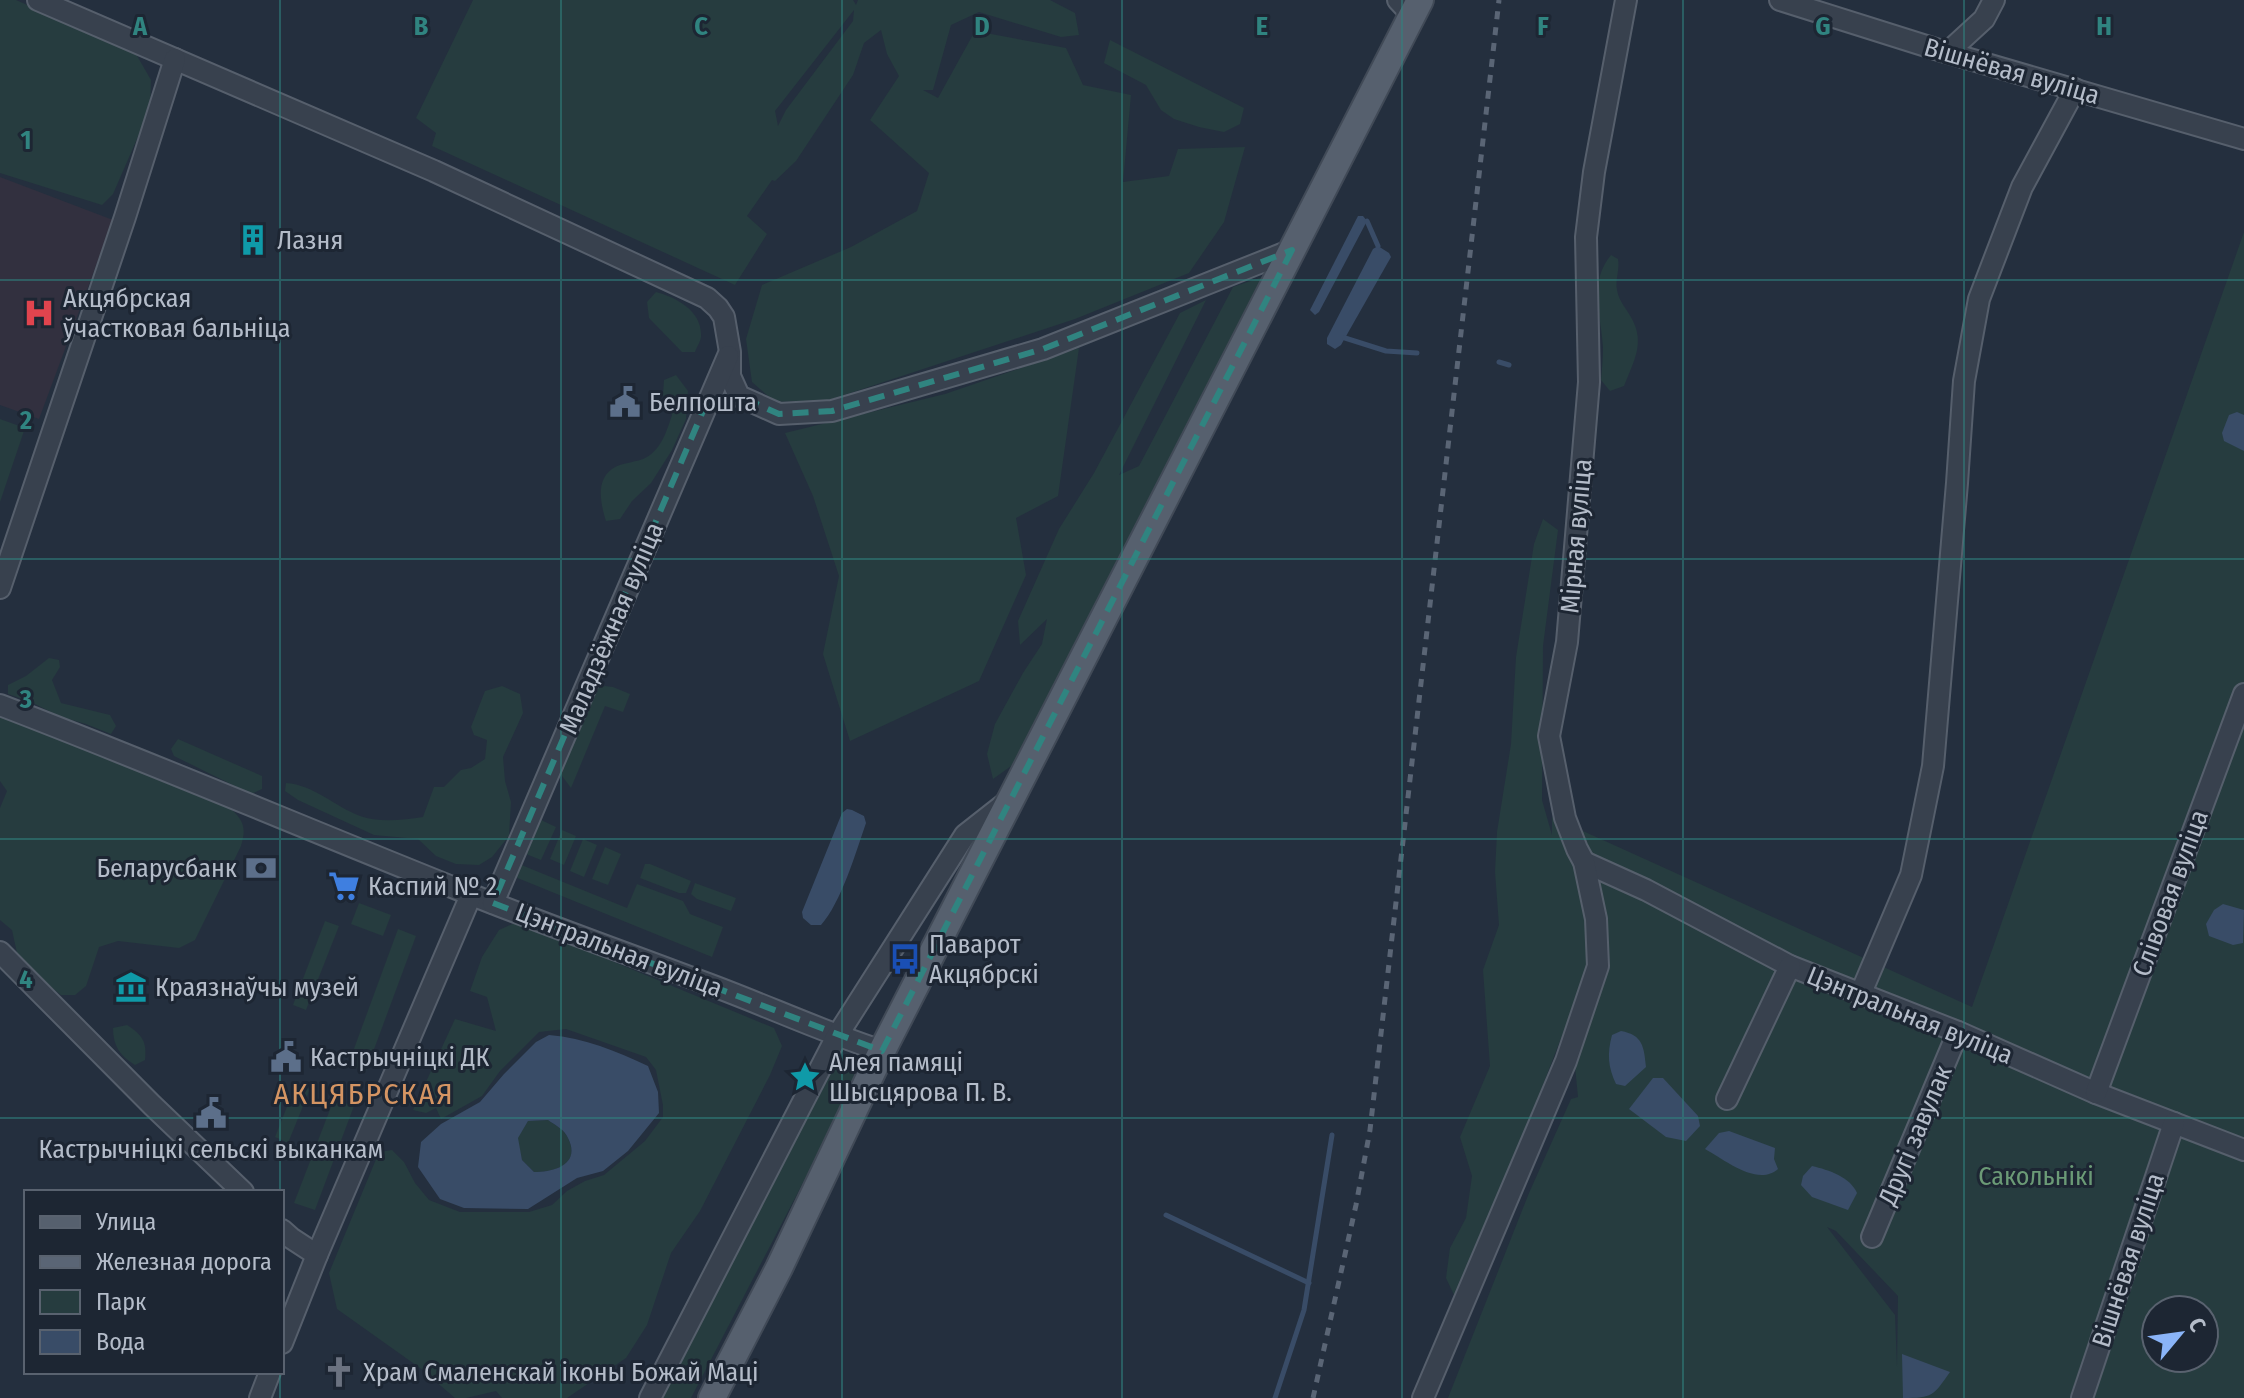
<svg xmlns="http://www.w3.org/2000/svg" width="2244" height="1398" viewBox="0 0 2244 1398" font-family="'Fira Sans Condensed',sans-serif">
<rect width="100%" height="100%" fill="#242f3e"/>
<polygon fill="#32303f" points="0,177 113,220 39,419 0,405"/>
<g fill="#263c3f" fill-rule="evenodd">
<polygon points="0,0 16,0 136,54 151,80 150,109 113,194 102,205 0,173"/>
<path d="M473 0H853L856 5 858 0H1050L1075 13 1079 35 1061 37 979 12 951 25 933 90H923L938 98 975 31 1066 48 1083 85 1131 95 1123 182 1169 176 1178 149 1245 147 1224 222 1189 273 1075 319 829 400 775 402 752 382 746 339 762 285 851 247 917 211 929 173 870 120 899 76 887 54 881 30 864 43 853 75 796 161 775 181 772 180 747 216 767 234 735 285 432 146 436 133 416 118ZM854 10 853 21 786 110 778 126 775 111Z"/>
<polygon points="1110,40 1244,108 1240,124 1224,132 1199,127 1174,119 1161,110 1146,85 1104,63"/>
<path d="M2244 232V1398H1448L1529 1193 1571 1099 1578 1097 1570 1015 1464 1289 1454 1295 1446 1278 1450 1248 1466 1218 1472 1176 1460 1137 1490 1066 1483 970 1499 925 1495 872 1497 832 1511 744 1516 657 1534 544 1543 519 1558 530 1543 646 1542 800 1552 835V817L1972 1007ZM1827 1227 1836 1231 1898 1296 1897 1367 1895 1315ZM2156 1310H2204V1358H2156Z"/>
<path d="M1611 255 1618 259C1620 269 1615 280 1617 290 1619 302 1627 309 1632 319 1645 343 1634 361 1624 386L1610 391 1601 380C1602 369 1603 358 1603 347 1601 314 1588 283 1611 255Z"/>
<polygon points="1274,273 1014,764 993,779 987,754 995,724 1023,673 1042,644 1047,619 1020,645 1018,621 1059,529 1094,473 1180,313 1206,300 1119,475 1139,466 1233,287"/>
<path d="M656 292C675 297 701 310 701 334 702 340 697 346 695 352H682L649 318 647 302Z"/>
<polygon points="1079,348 1058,496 1016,518 1026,575 979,681 850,741 823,654 839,576 813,496 785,433 945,394"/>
<path d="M676 375 688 391 686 419 672 450 651 483 632 501 620 519 606 521C601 505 595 481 612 469 621 462 637 463 647 457 662 448 667 430 672 415L663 395 664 380Z"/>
<polygon points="0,419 25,428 0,502"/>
<polygon points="49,658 59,660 60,667 52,680 61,703 110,715 116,726 111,734 86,724 61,717 29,701 8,694 8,685 26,676"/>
<path d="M502 686 520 694 523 713 503 757 505 781 511 802 509 836 492 857 479 865 456 864 436 856 418 839 374 835 298 800 285 791 286 783C314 785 334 806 360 816 379 823 403 820 423 817L434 787H444L461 770 471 768 485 759 487 740 474 735 471 727 485 691Z"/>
<polygon points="605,686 613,687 630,694 623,712 605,706 571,788 559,772 592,694 596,689"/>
<path d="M7 716 228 806C243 820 247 826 241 846L195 940 179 948 118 941 99 947 86 986 75 995H61L22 963 17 953 12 930 0 920V808L7 791 0 781V717Z"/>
<polygon points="178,739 262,776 262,789 251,794 174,756 171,749"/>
<polygon points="541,820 556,827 541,860 526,854"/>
<polygon points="562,830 576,836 564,865 550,859"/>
<polygon points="583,839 597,845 584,877 570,871"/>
<polygon points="605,847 621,854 608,885 592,879"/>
<polygon points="519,864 627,908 637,884 683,901 690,914 723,927 712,957 515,877"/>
<polygon points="645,864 650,864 691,881 686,893 679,893 640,878"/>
<polygon points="695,883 736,898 731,911 697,899 691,894"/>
<polygon points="359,903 391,915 383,936 351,924"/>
<polygon points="325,921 339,926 306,1010 293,1005"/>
<polygon points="517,922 774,1028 782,1046 770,1075 700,1211 671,1253 647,1325 626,1358 567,1398 502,1398 496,1391 466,1398 455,1398 420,1368 337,1309 329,1273 379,1152 392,1150 404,1162 415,1183 429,1200 460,1212 529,1212 552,1205 567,1191 585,1181 604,1175 645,1141 663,1117 663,1105 656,1070 646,1057 566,1029 539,1032 500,1071 482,1096 441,1119 436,1108 426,1113 413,1110 455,1019 496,1031 487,997 470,991 482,957 499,930"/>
<polygon points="398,929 416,936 366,1071 348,1065"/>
<path d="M127 1025C142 1035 147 1041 145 1060L135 1065C120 1056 113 1046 113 1028Z"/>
<path d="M839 1058C858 1069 856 1075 849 1094L691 1398H660Z"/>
<polygon points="296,1084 310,1089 288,1143 275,1137"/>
<polygon points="334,1099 354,1106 315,1210 294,1203"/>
<path d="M548 1120C555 1125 565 1130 568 1138 581 1165 555 1172 534 1172L522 1160 517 1138 528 1121Z"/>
</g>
<g fill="#394c67" fill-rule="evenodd">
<polygon points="1358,216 1363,216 1367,221 1319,312 1315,315 1310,310"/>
<polygon points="1378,246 1389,253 1391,257 1341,345 1335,349 1327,344 1327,338 1373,249"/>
<polygon points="2237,412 2244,415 2244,451 2224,441 2222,433 2229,415"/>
<path d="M847 809 852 810 864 816 866 823C856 852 841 903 821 925H811L803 918 802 912 842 813Z"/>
<polygon points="2223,904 2244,910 2243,943 2233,945 2209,936 2206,924 2214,910"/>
<path d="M1621 1031C1643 1035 1644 1047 1646 1067L1625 1086 1616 1084C1608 1067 1607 1054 1612 1035Z"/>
<path d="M549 1035C585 1038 616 1051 648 1066L658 1092 659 1113 628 1151 603 1171 577 1178 528 1209 464 1208 440 1199 418 1167 421 1142 441 1124 480 1102 504 1074 536 1042ZM548 1120C555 1125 565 1130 568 1138 581 1164 555 1172 534 1172L522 1160 518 1138 528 1121Z"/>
<polygon points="1653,1078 1663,1078 1698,1116 1700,1126 1686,1141 1666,1137 1629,1109"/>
<path d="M1729 1131 1775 1148 1774 1159 1778 1169C1758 1187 1725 1160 1705 1149L1719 1133Z"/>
<path d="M1812 1166C1829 1170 1850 1177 1857 1193L1848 1210 1812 1197 1801 1185 1803 1176Z"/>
<path d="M1902 1354 1950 1372C1933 1396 1933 1398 1903 1398Z"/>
</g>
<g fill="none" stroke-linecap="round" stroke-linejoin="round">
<g stroke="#394c67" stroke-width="5">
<polyline points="1367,221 1378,246"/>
<polyline points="1345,338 1386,351 1417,353"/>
<polyline points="1499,362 1509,365"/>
<polyline points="1166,1215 1309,1283"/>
<polyline points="1275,1398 1304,1310 1332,1135"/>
</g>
<defs>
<g id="minor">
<polyline points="38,0 434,171 707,298 718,308 724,317 730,352 730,376 739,396 779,414 832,411 1043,349 1292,250"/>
<polyline points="1398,0 1412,15"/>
<polyline points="1780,0 1942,51 2244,139"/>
<polyline points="1948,52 1984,19 1994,0"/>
<polyline points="0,588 125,217 175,59"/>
<path d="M0 705C157 765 311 831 467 893 544 924 623 952 700 981 761 1003 820 1031 882 1051"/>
<polyline points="1584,862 1646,890 1790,966 1958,1032 2096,1093 2244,1150"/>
<polyline points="493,903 728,356"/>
<polyline points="0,952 152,1105 243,1192"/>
<polyline points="1860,995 1911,875 1933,766 1957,483 1964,381 1979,299 2022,187 2075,89"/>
<polyline points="2096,1093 2244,694"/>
<polyline points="1727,1099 1790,966"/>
<polyline points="282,1230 291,1238 317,1255"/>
<polyline points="1872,1237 1958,1032"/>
<polyline points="282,1343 317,1255 471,895"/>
<polyline points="260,1398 270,1372"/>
<polyline points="650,1398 837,1036 965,835 1007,802"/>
<polyline points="1423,1398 1566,1061 1598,966 1596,919 1584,862 1577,849 1565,818 1549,736 1567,642 1589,382 1586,237 1594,172 1626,0"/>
<polyline points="2082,1398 2174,1123"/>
</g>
<polyline id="major" points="712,1398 779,1268 882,1051 1420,0"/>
</defs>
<use href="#minor" stroke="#565f6c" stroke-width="24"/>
<use href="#major" stroke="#414a57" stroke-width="30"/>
<use href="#minor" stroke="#38414e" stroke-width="20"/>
<use href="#major" stroke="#56606e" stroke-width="26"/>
<polyline stroke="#5a6575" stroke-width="5" stroke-dasharray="8 8" stroke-linecap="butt" points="1313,1398 1356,1205 1370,1130 1499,0"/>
</g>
<path fill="none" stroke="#308480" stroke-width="6" stroke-dasharray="16 10" stroke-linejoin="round" d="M1292 250 882 1051 493 903 706 404 739 396 779 414 832 411 1043 349Z"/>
<path fill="none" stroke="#308480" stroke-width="2" stroke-opacity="0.55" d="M280 0V1192M561 0V1398M842 0V1398M1122 0V1398M1402 0V1398M1683 0V1398M1964 0V1398M0 280H2244M0 559H2244M0 839H2244M0 1118H2244M280 1372V1398"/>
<defs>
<symbol id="building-bare" viewBox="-9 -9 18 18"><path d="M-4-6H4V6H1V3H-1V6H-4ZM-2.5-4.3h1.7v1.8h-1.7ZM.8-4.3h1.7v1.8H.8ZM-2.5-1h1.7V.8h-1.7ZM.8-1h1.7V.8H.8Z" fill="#0f9aa8" stroke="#1d2633" stroke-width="2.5" paint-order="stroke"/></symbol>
<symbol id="hospital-bare" viewBox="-9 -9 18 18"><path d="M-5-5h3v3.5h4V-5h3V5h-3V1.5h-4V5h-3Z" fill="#e0444e" stroke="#1d2633" stroke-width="2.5" paint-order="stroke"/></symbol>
<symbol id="civic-bare" viewBox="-9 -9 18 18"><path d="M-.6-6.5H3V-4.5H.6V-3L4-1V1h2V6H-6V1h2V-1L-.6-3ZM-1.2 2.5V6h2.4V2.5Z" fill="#5c6f8a" stroke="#1d2633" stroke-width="2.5" paint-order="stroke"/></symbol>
<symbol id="bank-bare" viewBox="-9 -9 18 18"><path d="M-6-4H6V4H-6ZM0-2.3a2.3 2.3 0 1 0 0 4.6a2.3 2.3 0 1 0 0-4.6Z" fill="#5c6f8a" stroke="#1d2633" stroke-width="2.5" paint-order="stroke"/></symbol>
<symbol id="supermarket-bare" viewBox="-9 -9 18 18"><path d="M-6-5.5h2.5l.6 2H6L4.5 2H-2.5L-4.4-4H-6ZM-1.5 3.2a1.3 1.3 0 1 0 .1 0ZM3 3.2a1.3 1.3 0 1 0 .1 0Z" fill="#3f7fe0" stroke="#1d2633" stroke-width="2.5" paint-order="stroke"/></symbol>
<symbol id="bus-bare" viewBox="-9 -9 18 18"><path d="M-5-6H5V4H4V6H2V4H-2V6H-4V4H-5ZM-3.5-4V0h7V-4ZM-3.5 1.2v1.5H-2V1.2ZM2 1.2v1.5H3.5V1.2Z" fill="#1a4fb4" stroke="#1d2633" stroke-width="2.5" paint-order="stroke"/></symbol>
<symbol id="museum-bare" viewBox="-9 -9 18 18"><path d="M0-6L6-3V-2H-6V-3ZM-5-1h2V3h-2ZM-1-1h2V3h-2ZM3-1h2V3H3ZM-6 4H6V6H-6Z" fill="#0f9aa8" stroke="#1d2633" stroke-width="2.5" paint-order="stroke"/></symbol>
<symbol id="sight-bare" viewBox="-9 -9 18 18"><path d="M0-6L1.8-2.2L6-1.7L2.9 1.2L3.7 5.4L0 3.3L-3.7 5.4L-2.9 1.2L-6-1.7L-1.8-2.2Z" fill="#0f9aa8" stroke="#1d2633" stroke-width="2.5" paint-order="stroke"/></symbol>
<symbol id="church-bare" viewBox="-9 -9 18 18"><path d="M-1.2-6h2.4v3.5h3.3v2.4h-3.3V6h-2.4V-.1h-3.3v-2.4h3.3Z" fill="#6b7280" stroke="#1d2633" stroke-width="2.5" paint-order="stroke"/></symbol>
</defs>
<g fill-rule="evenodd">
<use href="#building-bare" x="231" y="218" width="44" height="44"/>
<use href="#hospital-bare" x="17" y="291" width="44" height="44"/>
<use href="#civic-bare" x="603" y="380" width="44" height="44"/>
<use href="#bank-bare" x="239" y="846" width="44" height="44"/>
<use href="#supermarket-bare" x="322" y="864" width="44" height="44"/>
<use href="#bus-bare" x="883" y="937" width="44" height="44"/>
<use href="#museum-bare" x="109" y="965" width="44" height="44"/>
<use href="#civic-bare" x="264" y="1035" width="44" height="44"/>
<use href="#sight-bare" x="783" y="1055" width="44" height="44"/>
<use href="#civic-bare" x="189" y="1091" width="44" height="44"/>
<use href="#church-bare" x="317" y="1350" width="44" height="44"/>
</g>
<g text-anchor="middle" stroke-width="6" stroke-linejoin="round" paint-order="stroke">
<g font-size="26" fill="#b4bcc9" stroke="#1d2633">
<text transform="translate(2012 71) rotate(16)" y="9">Вішнёвая вуліца</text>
<text transform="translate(1576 536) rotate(-85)" y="9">Мірная вуліца</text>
<text transform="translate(611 628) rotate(-67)" y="9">Маладзёжная вуліца</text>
<text transform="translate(2170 893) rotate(-70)" y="9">Слівовая вуліца</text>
<text transform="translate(619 950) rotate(21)" y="9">Цэнтральная вуліца</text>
<text transform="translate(1910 1015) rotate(22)" y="9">Цэнтральная вуліца</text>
<text transform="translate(1915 1135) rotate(-67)" y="9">Другі завулак</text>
<text transform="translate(2128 1260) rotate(-72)" y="9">Вішнёвая вуліца</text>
</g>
<g font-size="26" fill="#b4bcc9" stroke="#1d2633" text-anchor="start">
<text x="277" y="249">Лазня</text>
<text x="63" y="307">Акцябрская<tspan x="63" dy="30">ўчастковая бальніца</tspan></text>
<text x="649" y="411">Белпошта</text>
<text x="237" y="877" text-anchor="end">Беларусбанк</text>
<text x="368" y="895">Каспий № 2</text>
<text x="929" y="953">Паварот<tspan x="929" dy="30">Акцябрскі</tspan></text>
<text x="155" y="996">Краязнаўчы музей</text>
<text x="310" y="1066">Кастрычніцкі ДК</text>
<text x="829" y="1071">Алея памяці<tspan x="829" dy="30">Шысцярова П. В.</tspan></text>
<text x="211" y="1158" text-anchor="middle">Кастрычніцкі сельскі выканкам</text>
<text x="363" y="1381">Храм Смаленскай іконы Божай Маці</text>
</g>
<g font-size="26" fill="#6b9a76" stroke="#1d2633">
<text x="2036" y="1185">Сакольнікі</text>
</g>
<g font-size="30" letter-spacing="2" fill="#d59563" stroke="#1d2633">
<text x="364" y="1104">АКЦЯБРСКАЯ</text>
</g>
</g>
<g font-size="26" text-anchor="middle" font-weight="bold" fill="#308480" stroke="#1d2633" stroke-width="6" stroke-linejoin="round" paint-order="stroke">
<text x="140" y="35">A</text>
<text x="421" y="35">B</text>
<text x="701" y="35">C</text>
<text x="982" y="35">D</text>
<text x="1262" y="35">E</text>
<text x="1543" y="35">F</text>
<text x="1823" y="35">G</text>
<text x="2104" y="35">H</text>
<text x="26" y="149">1</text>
<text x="26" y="429">2</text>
<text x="26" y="708">3</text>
<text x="26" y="988">4</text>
</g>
<rect x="24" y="1190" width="260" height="184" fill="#1d2633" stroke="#59626f" stroke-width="2"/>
<rect x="40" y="1216" width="40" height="12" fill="#56606e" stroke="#59626f" stroke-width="2"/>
<text x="96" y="1230" font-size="24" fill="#b4bcc9">Улица</text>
<rect x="40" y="1256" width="40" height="12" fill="#5a6575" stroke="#59626f" stroke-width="2"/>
<text x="96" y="1270" font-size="24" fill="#b4bcc9">Железная дорога</text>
<rect x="40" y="1290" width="40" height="24" fill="#263c3f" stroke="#59626f" stroke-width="2"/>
<text x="96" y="1310" font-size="24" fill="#b4bcc9">Парк</text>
<rect x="40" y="1330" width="40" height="24" fill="#394c67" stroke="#59626f" stroke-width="2"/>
<text x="96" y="1350" font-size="24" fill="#b4bcc9">Вода</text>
<g transform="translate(2180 1334) rotate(61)"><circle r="38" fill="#1d2633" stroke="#59626f" stroke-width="2"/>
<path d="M0-6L14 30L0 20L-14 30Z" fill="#8ab4f8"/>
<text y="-12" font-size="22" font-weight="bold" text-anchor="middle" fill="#b4bcc9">С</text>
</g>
</svg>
